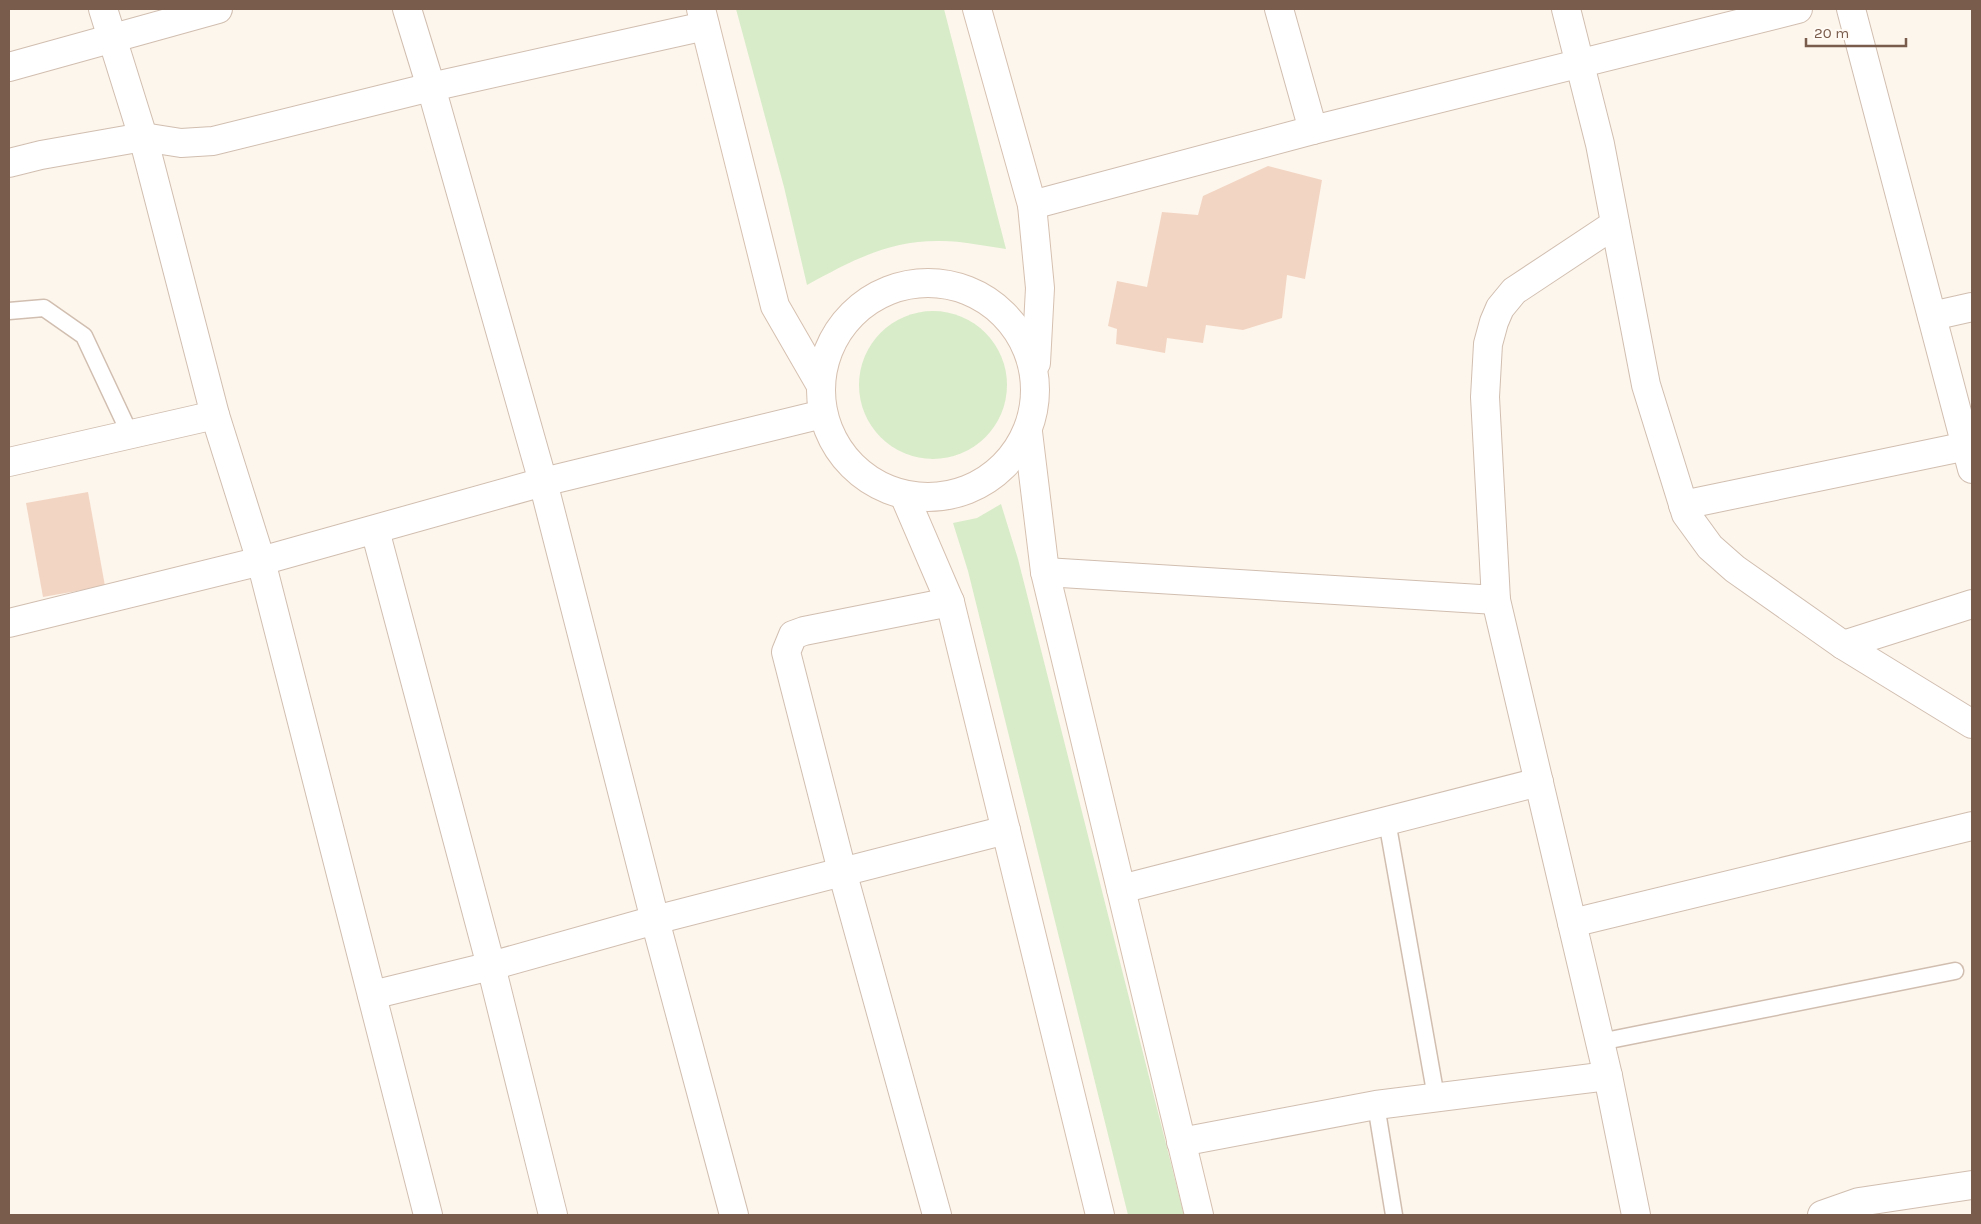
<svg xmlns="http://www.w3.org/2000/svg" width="1981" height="1224" viewBox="0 0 1981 1224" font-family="Karla,sans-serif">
<rect width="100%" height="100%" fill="#fdf6ec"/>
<g fill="#d8ecc9">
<path d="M736 9H944L1006 249C985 246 962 241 941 241 889 240 851 261 807 285L784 187Z"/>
<circle cx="933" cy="385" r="74"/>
<polygon points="1001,504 1018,559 1184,1215 1128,1215 968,571 953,523 977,518"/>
</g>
<g fill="#f3d5c3">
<polygon points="1268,166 1322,180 1305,279 1287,275 1282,318 1243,330 1206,325 1203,343 1167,338 1165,353 1116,344 1117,329 1108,326 1117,281 1147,287 1162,212 1198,215 1203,196"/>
<polygon points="88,492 105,586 43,597 26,503"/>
</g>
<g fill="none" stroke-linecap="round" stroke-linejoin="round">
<defs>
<g id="lane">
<polyline points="9,311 44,308 84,336 130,434"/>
<polyline points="1387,821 1436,1097"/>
<polyline points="1600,1042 1955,971"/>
<polyline points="1376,1105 1394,1215"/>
</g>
<g id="street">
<polyline points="103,9 143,137 215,415 261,561 428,1215"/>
<polyline points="407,9 431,87 543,482 655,920 734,1215"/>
<polyline points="1279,9 1313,130"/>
<polyline points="1566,9 1600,144 1646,385 1686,514 1710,547 1735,569 1843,645 1972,724"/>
<polyline points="1851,9 1972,469"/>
<polyline points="9,67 218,9"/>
<polyline points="9,163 41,155 143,137 181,143 213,141 431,87 705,26"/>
<polyline points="1032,205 1313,130 1798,9"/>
<polyline points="1615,224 1514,291 1500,308 1494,322 1488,344 1485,397 1496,600 1608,1076 1636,1215"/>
<polyline points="1932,316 1972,307"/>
<polyline points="9,462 215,415"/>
<polyline points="1683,505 1967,446"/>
<polyline points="375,530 491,966 553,1215"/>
<polyline points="1045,572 1496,600"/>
<polyline points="9,623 261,561 543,482 823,414"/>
<polyline points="1843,645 1972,604"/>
<polyline points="1121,889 1539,782"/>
<polyline points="1572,923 1972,826"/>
<polyline points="372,995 491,966 655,920 1006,830"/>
<polyline points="1181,1142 1376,1105 1608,1076"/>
<polyline points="937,1215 842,871 786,652 793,635 804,631 950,602"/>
<polyline points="1822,1215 1859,1202 1972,1185"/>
</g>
<g id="secondary">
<polyline points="701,9 775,306 820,384"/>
<polyline points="977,9 1032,205 1040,288 1036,363"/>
<circle cx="928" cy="390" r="107"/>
<polyline points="1028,432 1045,572 1199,1215"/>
<polyline points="904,495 950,602 1100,1215"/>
</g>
</defs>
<use href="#lane" stroke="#d1beb0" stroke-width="19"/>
<use href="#street" stroke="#d1beb0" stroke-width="30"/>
<use href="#secondary" stroke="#d6c0b0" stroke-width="30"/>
<use href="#lane" stroke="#fff" stroke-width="16"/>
<use href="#street" stroke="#fff" stroke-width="28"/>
<use href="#secondary" stroke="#fff" stroke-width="28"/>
</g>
<rect width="1981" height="1224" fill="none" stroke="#7a5c4d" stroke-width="20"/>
<path d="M1806 38v8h100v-8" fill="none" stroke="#7a5c4d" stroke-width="2.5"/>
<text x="1814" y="38" font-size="15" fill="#7a5c4d" stroke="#fffaf3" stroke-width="4" paint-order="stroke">20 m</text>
</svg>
